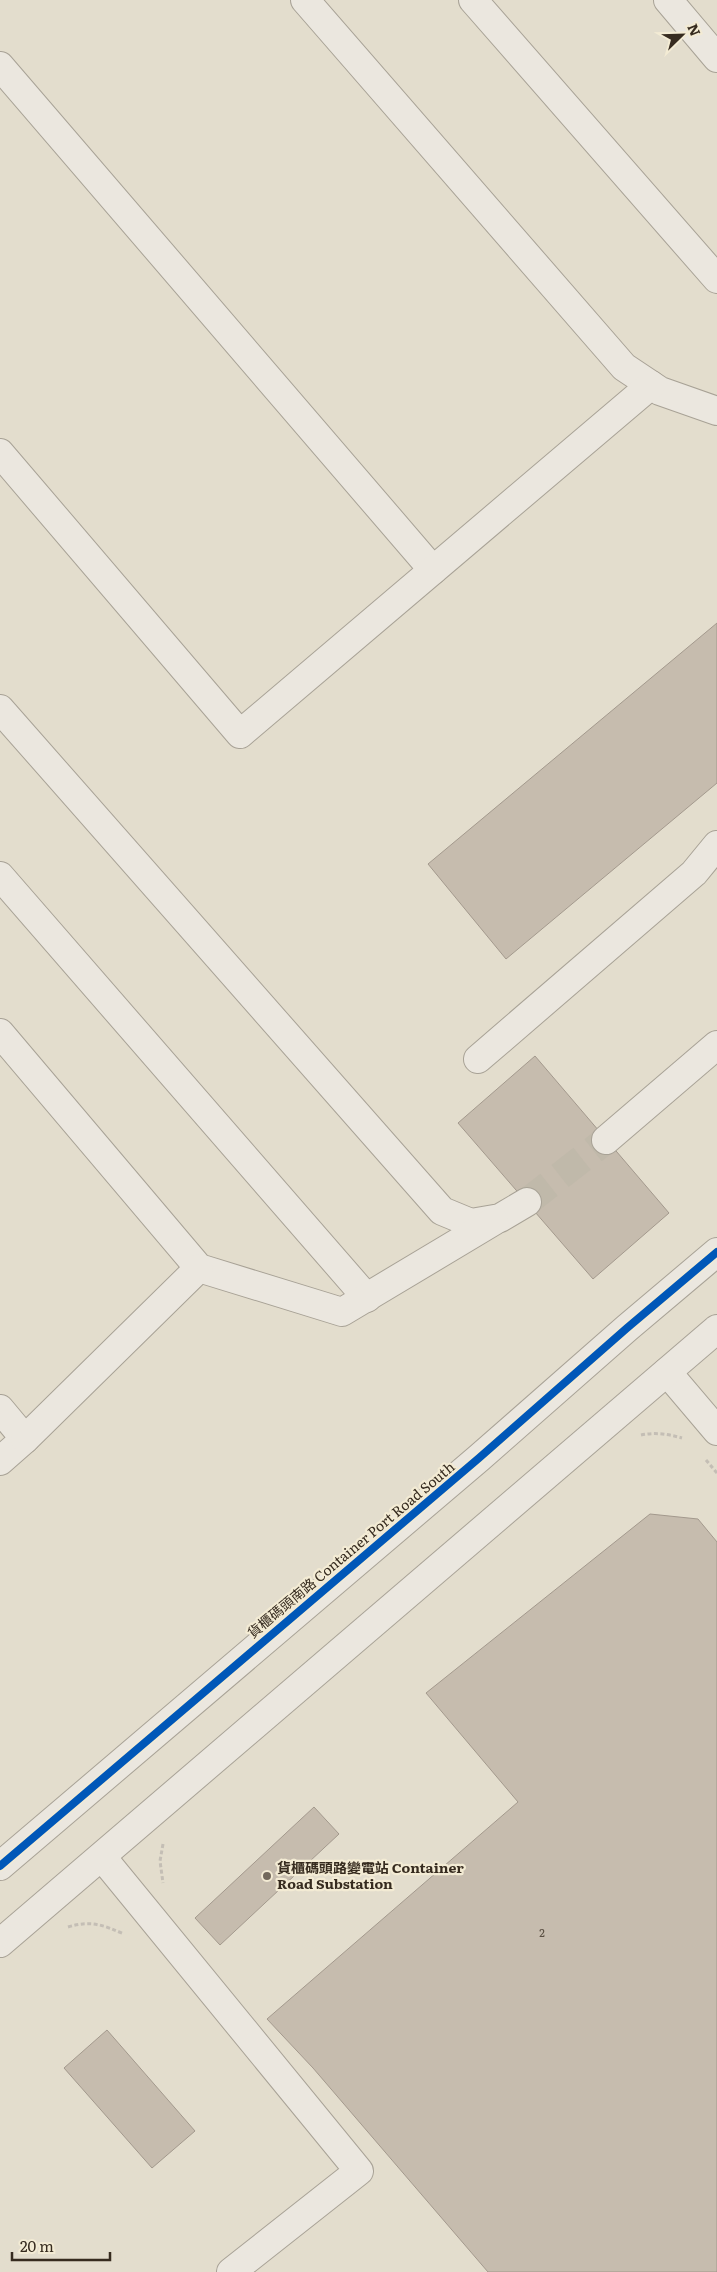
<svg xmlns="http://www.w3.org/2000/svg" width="717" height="2272" viewBox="0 0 717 2272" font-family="Literata,'Noto Sans TC',serif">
<rect width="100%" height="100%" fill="#e3ddcd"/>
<g fill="#c6bcae" stroke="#a3998d">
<polygon points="717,623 717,783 506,959 428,864"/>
<polygon points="535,1056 669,1213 593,1279 458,1123"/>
<polygon points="650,1514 698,1519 717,1542 717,2272 488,2272 313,2068 267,2019 518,1802 426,1693"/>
<polygon points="314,1807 339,1834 220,1945 195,1918"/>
<polygon points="107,2030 195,2131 152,2168 64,2068"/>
</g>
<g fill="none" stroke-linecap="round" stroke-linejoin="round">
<polyline stroke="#c0b9aa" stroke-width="28" stroke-dasharray="28 14" stroke-linecap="butt" points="527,1202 606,1140"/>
<defs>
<g id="minor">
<polyline points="305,0 624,367 660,391 717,411"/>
<polyline points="473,0 717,279"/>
<polyline points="668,0 717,58"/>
<polyline points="0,66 433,570"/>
<polyline points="0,453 240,734 651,385"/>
<polyline points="0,709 442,1211 471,1223 500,1218 527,1202"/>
<polyline points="0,876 367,1298"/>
<polyline points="0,1033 199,1268 342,1312 494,1221"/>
<polyline points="478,1059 694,873 717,845"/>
<polyline points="606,1140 717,1045"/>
<polyline points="667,1372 717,1431"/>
<polyline points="0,1409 25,1439 0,1461"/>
<polyline points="25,1439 199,1268"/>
<polyline points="102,1857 359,2171 231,2272"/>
<polyline points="0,1866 479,1458 627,1328 717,1252"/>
<polyline points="0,1943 717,1329"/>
</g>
</defs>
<use href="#minor" stroke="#a8a296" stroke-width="30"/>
<g stroke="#c4beb5" stroke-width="3" stroke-dasharray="4 2.5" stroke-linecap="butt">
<path d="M641 1435C655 1432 668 1434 682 1438"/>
<polyline points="706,1460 717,1473"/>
<polyline points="163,1844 160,1861 163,1883"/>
<path d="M68 1927C91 1920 103 1925 124 1934"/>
</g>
<use href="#minor" stroke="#ebe7df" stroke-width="28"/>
<defs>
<polyline id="cycleway" points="0,1866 479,1458 627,1328 717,1252"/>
</defs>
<use href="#cycleway" stroke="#f3ebd4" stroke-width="11"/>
<use href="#cycleway" stroke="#0057b8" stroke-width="8"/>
</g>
<circle fill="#73695c" stroke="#f3ebd4" stroke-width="2" cx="267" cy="1876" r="5"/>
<g text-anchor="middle" stroke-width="4.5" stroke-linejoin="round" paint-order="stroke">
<g font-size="11" fill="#5a4f43">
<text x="542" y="1937">2</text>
</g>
<g font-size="14" fill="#362b1f" stroke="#f3ebd4">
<text transform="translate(351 1550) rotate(-40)" y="5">貨櫃碼頭南路 Container Port Road South</text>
</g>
<g font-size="14" font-weight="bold" fill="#362b1f" stroke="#f3ebd4" text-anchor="start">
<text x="277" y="1873">貨櫃碼頭路變電站 Container<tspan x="277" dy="16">Road Substation</tspan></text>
</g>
</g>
<g transform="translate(682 35) rotate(67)" stroke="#f3ebd4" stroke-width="4" paint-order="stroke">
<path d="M0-4L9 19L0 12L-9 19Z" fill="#362b1f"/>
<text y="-8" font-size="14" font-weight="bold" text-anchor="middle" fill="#362b1f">N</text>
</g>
<path d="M12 2252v8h98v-8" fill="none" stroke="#362b1f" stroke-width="2.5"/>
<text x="20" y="2252" font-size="15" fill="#362b1f" stroke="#f3ebd4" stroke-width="4" paint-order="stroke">20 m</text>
</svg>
